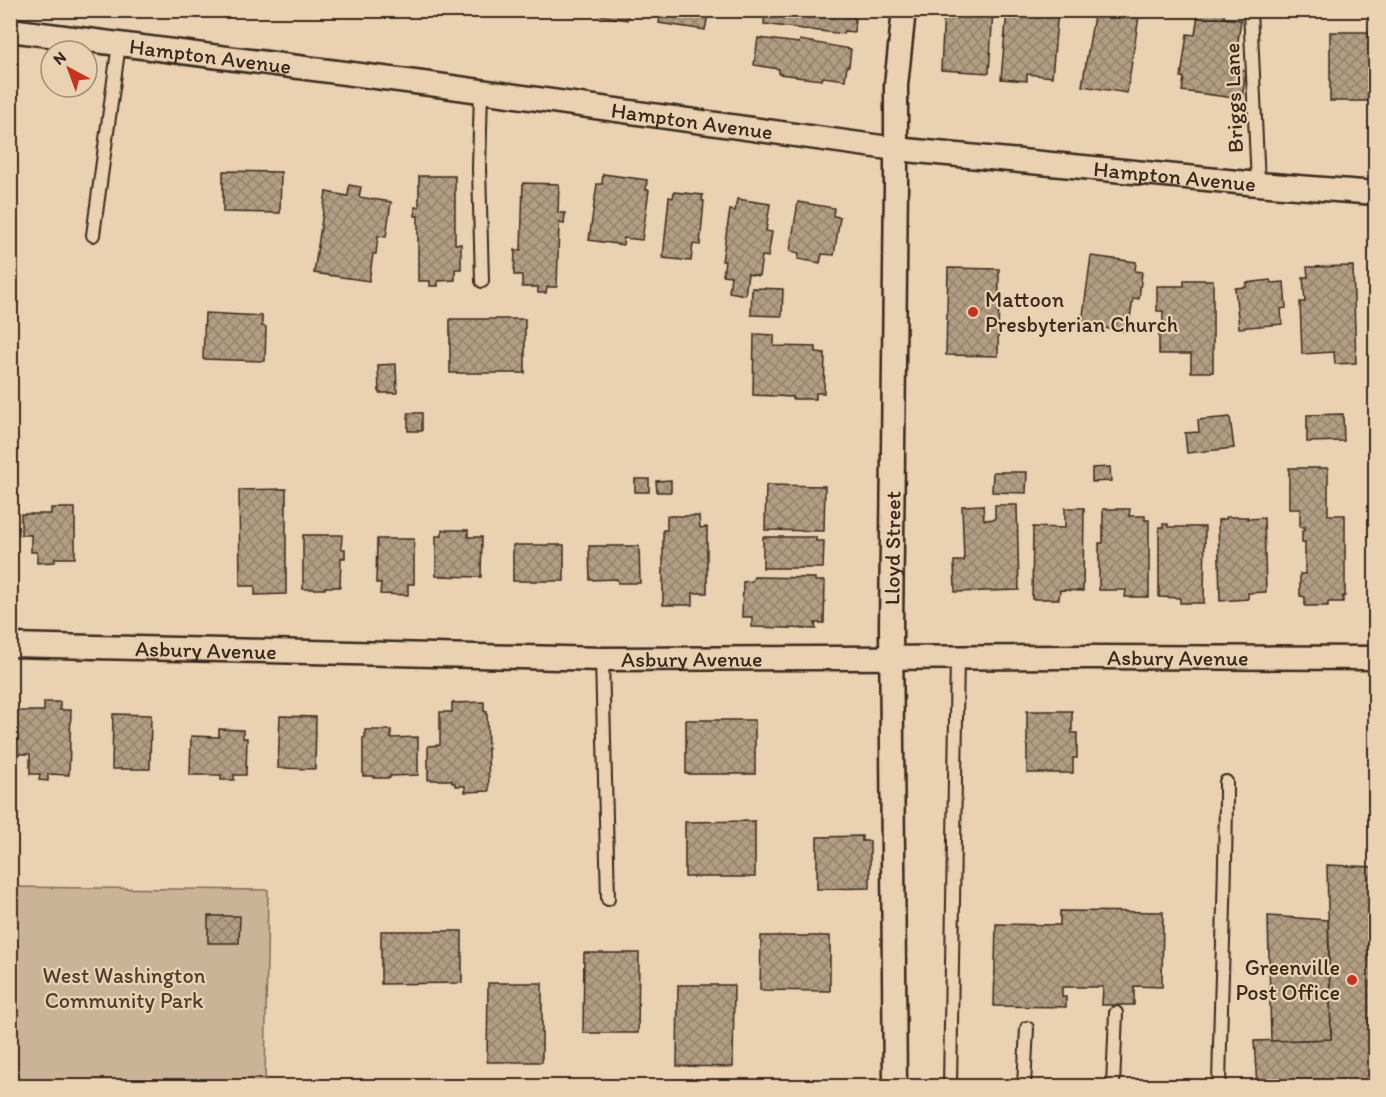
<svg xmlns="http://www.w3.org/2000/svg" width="1386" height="1097" viewBox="0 0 1386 1097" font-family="Itim,sans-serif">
<defs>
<pattern id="building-cross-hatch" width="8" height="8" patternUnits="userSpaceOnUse" patternTransform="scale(1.5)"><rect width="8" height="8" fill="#b39e84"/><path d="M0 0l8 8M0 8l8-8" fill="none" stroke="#93816b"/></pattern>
</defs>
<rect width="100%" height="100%" fill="#e9d1b1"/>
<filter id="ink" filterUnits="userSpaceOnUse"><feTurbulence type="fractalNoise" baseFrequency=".0167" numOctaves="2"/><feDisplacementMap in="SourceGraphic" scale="12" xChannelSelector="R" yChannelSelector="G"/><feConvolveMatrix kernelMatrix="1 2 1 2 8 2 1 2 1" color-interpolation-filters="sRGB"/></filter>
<g filter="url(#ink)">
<polygon fill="#cab397" stroke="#826e5a" stroke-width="1.5" points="10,887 268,890 265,1086 11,1086"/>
<g fill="url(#building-cross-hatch)" stroke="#3b2a1e" stroke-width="1.5">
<polygon points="567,10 629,10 627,20"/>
<polygon points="656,10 709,10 705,30 659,23 660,17 655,16"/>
<polygon points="765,10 854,10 853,18 855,18 854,32 844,31 843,34 764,24"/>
<polygon points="944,10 993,10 989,73 941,70"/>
<polygon points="1007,10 1058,10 1052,77 1027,74 1027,81 1001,79"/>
<polygon points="1095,10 1140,10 1127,93 1082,86"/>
<polygon points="1195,10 1225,10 1224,18 1241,20 1234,69 1246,71 1242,99 1182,91 1184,78 1181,77 1187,34 1195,35 1198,13 1195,13"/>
<rect x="1330" y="32" width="46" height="69"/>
<polygon points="758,38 799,43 800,40 851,49 849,66 847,66 845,80 823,77 822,80 796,77 796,76 779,74 779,69 754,65"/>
<polygon points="223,171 281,172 280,213 223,212"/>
<polygon points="603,174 647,180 646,190 649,190 642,240 624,238 623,245 589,240 597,184 602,184"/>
<polygon points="419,176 455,176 455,244 461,244 461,269 455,269 455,280 438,281 438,286 430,286 430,281 418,281 418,216 415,216 415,207 419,207"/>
<polygon points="523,183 559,184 558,213 565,213 564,224 559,223 557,287 547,287 546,293 538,293 538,287 522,287 522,275 514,275 515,250 521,250"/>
<polygon points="349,185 361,187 359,197 391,202 386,237 378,236 376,254 373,254 369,281 314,273 326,192 348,196"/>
<polygon points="674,192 703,195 702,201 704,201 700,245 693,244 691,261 663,258 669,197 673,198"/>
<polygon points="737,199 770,204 766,231 772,232 768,257 762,256 759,276 748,274 745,295 729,292 731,276 723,275 725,261 722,261 730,210 735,211"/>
<polygon points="798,202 834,208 833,216 840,217 834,255 822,254 820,263 798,259 799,253 790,251"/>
<polygon points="1091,256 1136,262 1135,271 1142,272 1139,299 1133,298 1128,332 1104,328 1103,333 1081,330"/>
<polygon points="1353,266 1356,363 1335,364 1334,352 1302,354 1300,302 1305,302 1303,277 1308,277 1307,267"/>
<polygon points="948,268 999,269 998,356 946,355"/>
<polygon points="1184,280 1213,280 1213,372 1191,372 1191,354 1159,354 1159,332 1163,331 1163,311 1157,311 1157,286 1184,286"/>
<polygon points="1270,280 1271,283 1284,282 1286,308 1281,309 1282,324 1239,328 1235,288 1246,287 1246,283"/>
<polygon points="752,288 783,289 782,316 751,315"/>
<polygon points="205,313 262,316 262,326 266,327 265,361 203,359"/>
<rect x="450" y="319" width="75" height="54"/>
<polygon points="754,334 774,335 774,346 816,347 816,352 825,353 824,393 816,393 816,399 792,399 792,397 753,395"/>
<polygon points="396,364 397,393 379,393 378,365"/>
<rect x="408" y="413" width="14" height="18"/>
<polygon points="1343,414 1344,441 1307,442 1307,415"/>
<polygon points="1230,417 1234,448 1187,453 1185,433 1199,432 1198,420"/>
<polygon points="1110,467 1111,481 1092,482 1092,468"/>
<polygon points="1289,468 1328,468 1328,515 1345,515 1345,596 1343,596 1343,602 1328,602 1328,606 1305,606 1305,597 1300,596 1300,574 1305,574 1305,542 1302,542 1302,531 1305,530 1305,527 1300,527 1300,509 1289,509"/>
<polygon points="993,472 1027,472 1026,493 992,492"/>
<rect x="635" y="479" width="14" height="13"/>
<polygon points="671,480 671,492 657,492 656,481"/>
<polygon points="766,485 825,486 824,531 765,530"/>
<polygon points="286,489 286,594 255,595 255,586 240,586 239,490"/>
<polygon points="983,505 984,520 995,519 995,505 1017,505 1019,590 955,592 954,561 964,561 962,506"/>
<polygon points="51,508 75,508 75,558 55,558 55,562 37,563 37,552 31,552 31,535 21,535 21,514 51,514"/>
<polygon points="1065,508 1084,508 1083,591 1060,590 1059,599 1032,599 1033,527 1065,528"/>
<polygon points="1103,509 1130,509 1129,516 1145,516 1145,520 1149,520 1149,597 1125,597 1126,590 1099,590 1099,543 1103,543"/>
<polygon points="667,516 699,516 700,528 707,527 707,593 693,593 693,605 663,605 663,530 667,530"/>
<polygon points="1226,517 1248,517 1247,519 1264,518 1266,592 1248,593 1248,599 1220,601 1218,520 1226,519"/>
<polygon points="1163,524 1168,524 1168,527 1205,527 1204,603 1180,603 1180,598 1159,597 1159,527 1163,527"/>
<polygon points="442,530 468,530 468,537 482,537 481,577 436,576 436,536 442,536"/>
<polygon points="303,535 342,535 341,549 345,549 345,558 341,558 340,587 325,587 325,589 303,589"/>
<polygon points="763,537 816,537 816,541 824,541 823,568 763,568"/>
<polygon points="377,539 414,539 414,584 408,584 408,595 380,594 381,583 376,583"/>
<rect x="513" y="545" width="51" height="36"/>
<polygon points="589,546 639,546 640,583 618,583 617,579 590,580"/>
<polygon points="754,577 815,578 815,581 825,581 824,623 815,623 816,629 752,627 752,617 742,617 743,582 752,581"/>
<polygon points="44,702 60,702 60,710 71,710 69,775 48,774 48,781 39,780 40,774 30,774 30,754 15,754 16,711 44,711"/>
<polygon points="484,702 484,711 487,712 489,791 465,792 465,786 455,786 455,783 452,783 452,780 428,780 428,746 440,745 440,712 452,712 452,703"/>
<polygon points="1027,711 1072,711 1072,733 1077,733 1077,758 1073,758 1073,773 1027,773"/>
<polygon points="113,714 151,715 150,769 112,769"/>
<polygon points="280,716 316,717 315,769 278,768"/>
<rect x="686" y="720" width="69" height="54"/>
<polygon points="219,729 243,730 243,738 247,738 246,775 234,775 234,780 221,780 221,775 190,775 191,736 219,737"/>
<polygon points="365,730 391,730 391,738 418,737 418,775 390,776 390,778 374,778 374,776 363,776 363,738 365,738"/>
<polygon points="755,821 755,877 685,877 685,822"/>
<polygon points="862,836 862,841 870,841 870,888 817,889 817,837"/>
<polygon points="1327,865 1376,867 1376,1086 1257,1086 1254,1041 1331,1039"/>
<polygon points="1060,911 1163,912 1162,987 1134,986 1134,1005 1102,1005 1103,987 1062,987 1062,997 1066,997 1066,1007 994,1006 996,924 1060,925"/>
<polygon points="208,916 240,916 239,943 208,943"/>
<polygon points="1268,916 1328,920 1331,1039 1271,1041"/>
<polygon points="381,931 462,931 462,983 381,984"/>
<polygon points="761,936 830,936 830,991 760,990"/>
<polygon points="584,953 639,953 638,1033 583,1033"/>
<polygon points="488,983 542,983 542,1062 487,1062"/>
<polygon points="678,985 734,985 733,1067 677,1066"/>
</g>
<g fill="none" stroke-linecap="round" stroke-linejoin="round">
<defs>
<g id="lane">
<polyline points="1250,10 1258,184"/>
<polyline points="481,91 479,168 482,281"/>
<polyline points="93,235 119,44"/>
<polyline points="602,659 608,899"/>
<polyline points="950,1086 957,657"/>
<polyline points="1024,1086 1027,1028"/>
<polyline points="1113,1086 1116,1013"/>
<path d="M1219 1086C1221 985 1226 883 1226 782"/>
</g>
<g id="street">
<path id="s1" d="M10 30 430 84 896 149 1258 184 1376 193"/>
<path id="s2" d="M10 645 602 659 1089 657 1376 658"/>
<path id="s3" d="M895 1086 891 629 896 183V85L904 10"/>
</g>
</defs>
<use href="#lane" stroke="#3b2a1e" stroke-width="16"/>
<use href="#street" stroke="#3b2a1e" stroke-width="27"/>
<use href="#lane" stroke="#e9d1b1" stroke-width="12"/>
<use href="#street" stroke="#e9d1b1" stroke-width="22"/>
</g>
</g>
<g fill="#c8321e" stroke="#e9d1b1" stroke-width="2">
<circle cx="973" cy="312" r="6"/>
<circle cx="1352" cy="980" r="6"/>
</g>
<g text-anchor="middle" stroke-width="4.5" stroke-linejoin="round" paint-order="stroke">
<g font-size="22" fill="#3b2a1e" stroke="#e9d1b1">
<text dy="8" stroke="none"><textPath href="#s1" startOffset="202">Hampton Avenue</textPath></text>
<text transform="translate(1233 98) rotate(-92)" y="8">Briggs Lane</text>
<text dy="8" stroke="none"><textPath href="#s1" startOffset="688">Hampton Avenue</textPath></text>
<text dy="8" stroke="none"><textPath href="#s1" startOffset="1174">Hampton Avenue</textPath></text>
<text dy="8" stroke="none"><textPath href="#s3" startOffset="538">Lloyd Street</textPath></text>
<text dy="8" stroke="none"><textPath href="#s2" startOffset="196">Asbury Avenue</textPath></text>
<text dy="8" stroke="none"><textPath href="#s2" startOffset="1168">Asbury Avenue</textPath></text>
<text dy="8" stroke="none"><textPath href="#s2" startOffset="682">Asbury Avenue</textPath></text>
</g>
<g font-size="22" fill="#3b2a1e" stroke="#e9d1b1" text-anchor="start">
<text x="985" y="307">Mattoon<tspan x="985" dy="25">Presbyterian Church</tspan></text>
<text x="1340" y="975" text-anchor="end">Greenville<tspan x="1340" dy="25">Post Office</tspan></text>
</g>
<g font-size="22" fill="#503f30" stroke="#e9d1b1">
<text x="124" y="983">West Washington<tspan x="124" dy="25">Community Park</tspan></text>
</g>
</g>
<rect width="1386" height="1097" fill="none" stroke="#e9d1b1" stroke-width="36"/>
<rect x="18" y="18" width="1350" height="1061" fill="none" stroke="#3b2a1e" stroke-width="2" filter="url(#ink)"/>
<g transform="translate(69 69) rotate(319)"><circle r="28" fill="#e9d1b1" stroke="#a38e76" stroke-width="1.5"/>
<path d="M0-4.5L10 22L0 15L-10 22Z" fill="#c8321e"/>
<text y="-9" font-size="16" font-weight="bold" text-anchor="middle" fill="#3b2a1e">N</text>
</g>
</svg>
